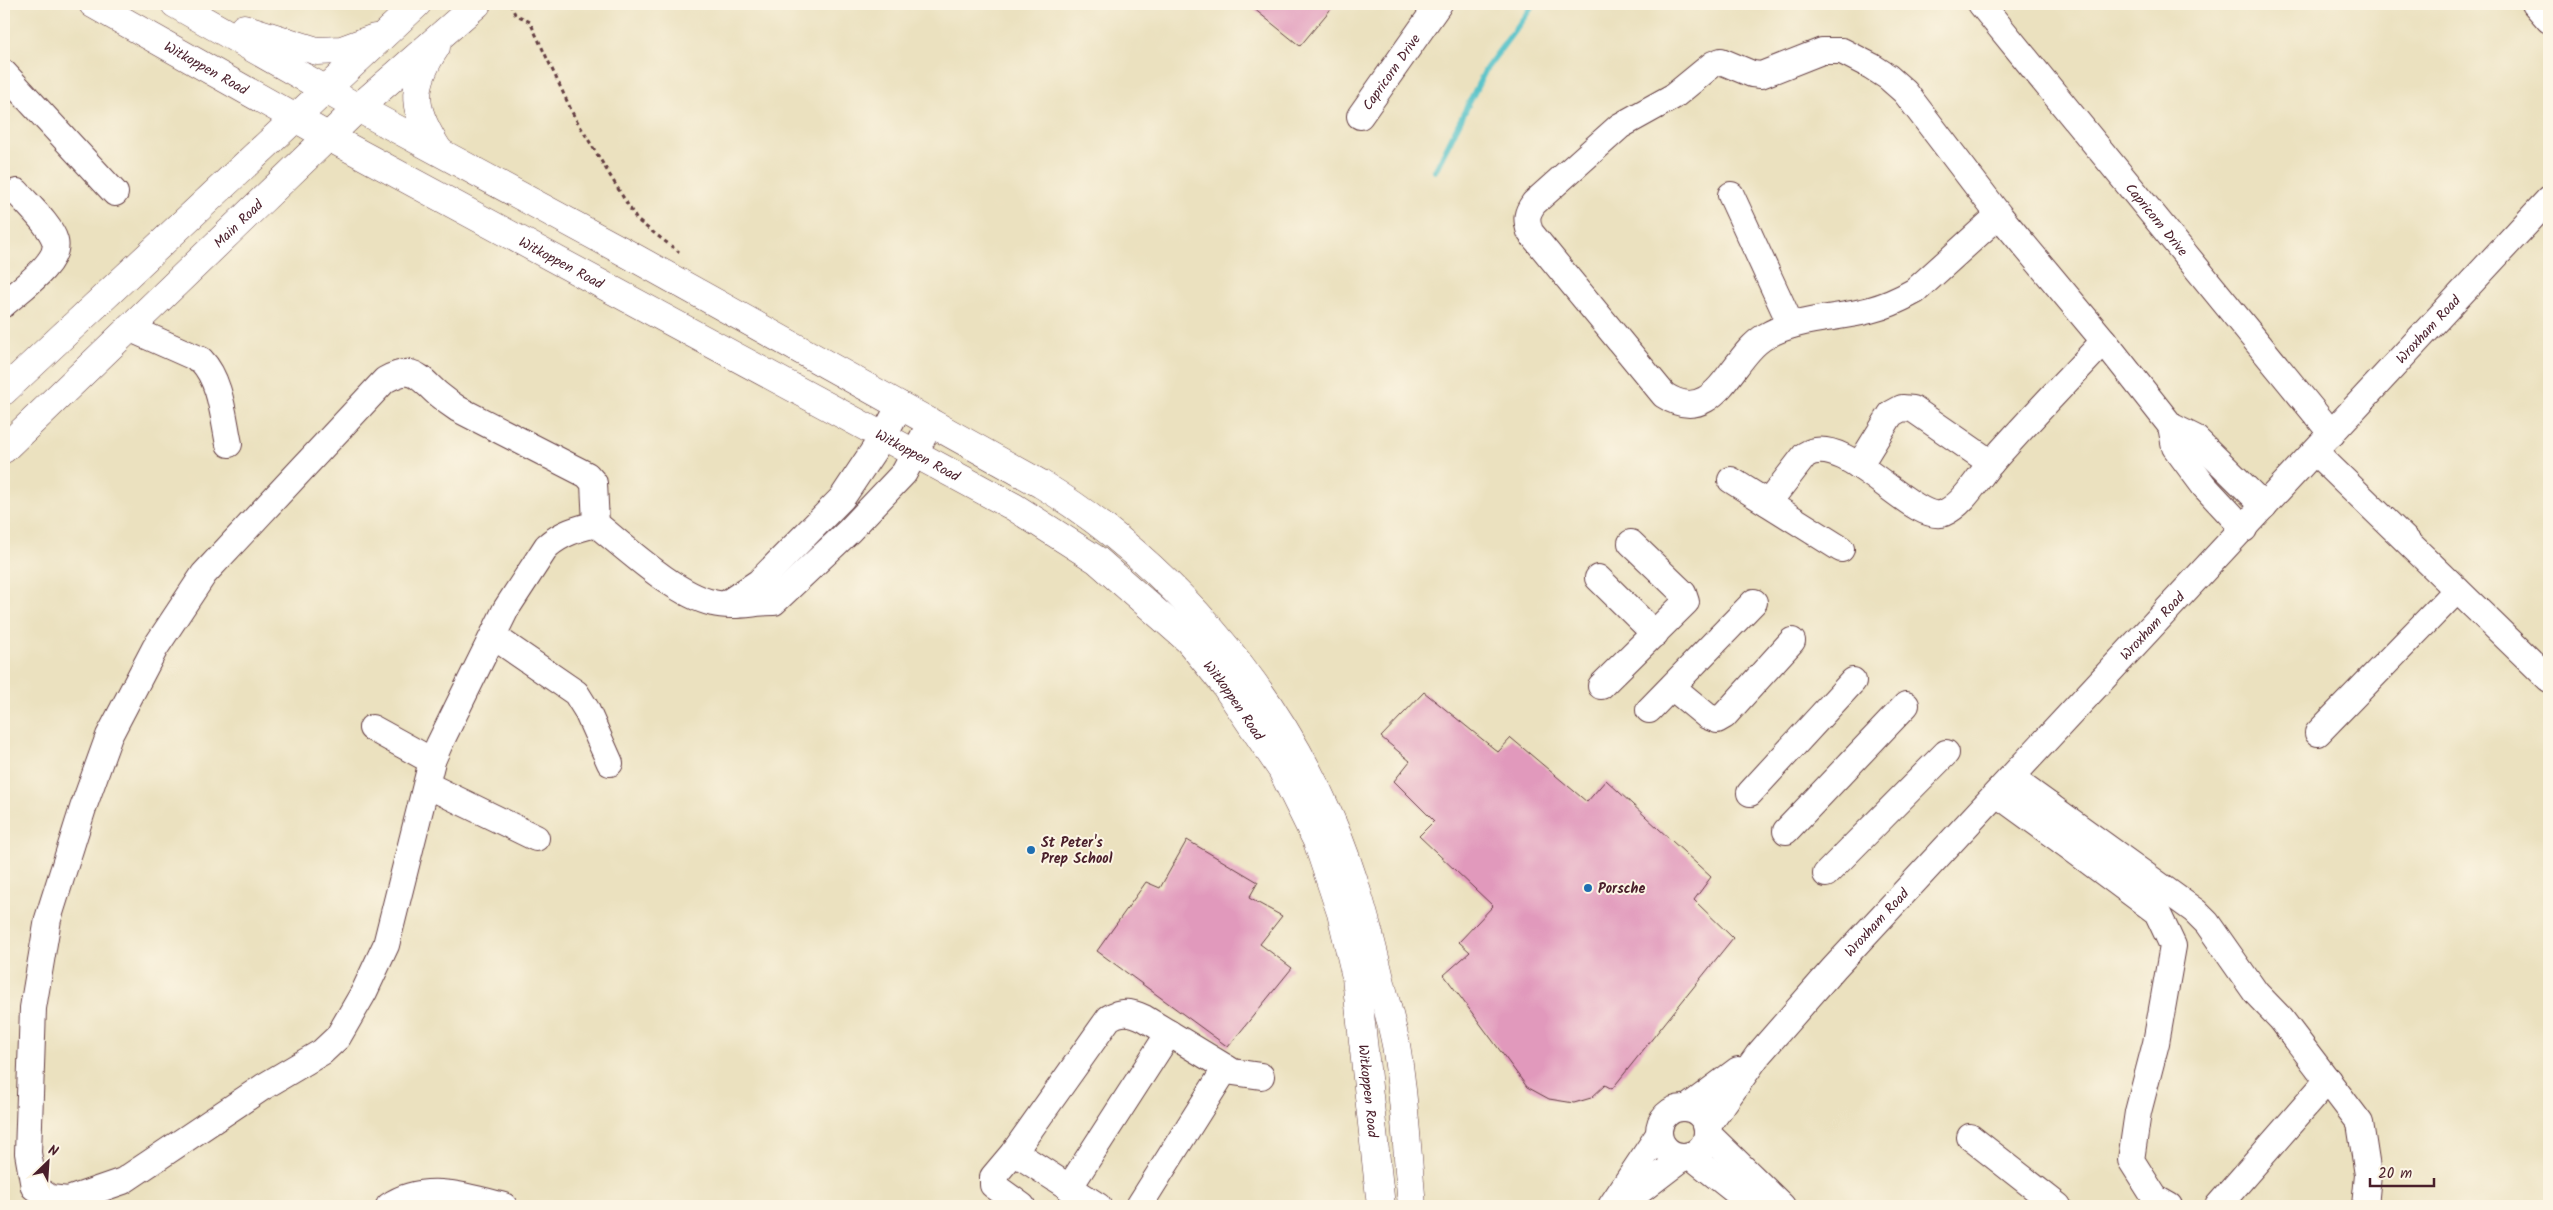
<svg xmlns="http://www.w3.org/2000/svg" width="2553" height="1210" viewBox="0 0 2553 1210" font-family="Kalam,sans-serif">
<rect width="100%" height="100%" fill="#fcf5e5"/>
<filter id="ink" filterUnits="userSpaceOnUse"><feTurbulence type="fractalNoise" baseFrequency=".02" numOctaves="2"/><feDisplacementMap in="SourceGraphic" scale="10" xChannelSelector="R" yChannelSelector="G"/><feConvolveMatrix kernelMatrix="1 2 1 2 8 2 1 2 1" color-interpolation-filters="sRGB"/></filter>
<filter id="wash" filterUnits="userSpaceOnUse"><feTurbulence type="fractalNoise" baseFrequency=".0096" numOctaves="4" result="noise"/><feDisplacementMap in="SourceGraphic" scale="20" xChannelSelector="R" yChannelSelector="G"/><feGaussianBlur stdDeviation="1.12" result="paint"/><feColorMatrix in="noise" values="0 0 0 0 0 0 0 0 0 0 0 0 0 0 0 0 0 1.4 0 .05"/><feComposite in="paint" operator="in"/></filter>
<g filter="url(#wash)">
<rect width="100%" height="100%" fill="#ebe1bf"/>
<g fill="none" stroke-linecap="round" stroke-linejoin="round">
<polyline stroke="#54c2c9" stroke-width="6" points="1435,171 1486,69 1534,4"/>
</g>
<g id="blocks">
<g fill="#e199bc">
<polygon points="1248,4 1335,4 1300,46"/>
<polygon points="1424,692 1498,752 1511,738 1587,802 1606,780 1711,877 1694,900 1733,938 1612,1089 1605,1085 1591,1098 1574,1103 1549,1099 1527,1087 1444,975 1470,952 1459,942 1493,906 1419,836 1434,821 1394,781 1410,761 1381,737"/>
<polygon points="1187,840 1258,882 1249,898 1282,916 1260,944 1292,968 1228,1047 1097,951 1146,882 1160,888"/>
</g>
</g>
</g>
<g filter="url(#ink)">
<use href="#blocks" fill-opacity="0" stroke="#623c41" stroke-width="1"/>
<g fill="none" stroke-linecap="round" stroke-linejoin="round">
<defs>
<g id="minor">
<path id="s1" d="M1981 4 2332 434"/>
<polyline points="2535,4 2549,20"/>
<polyline points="4,73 115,193"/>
<path id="s2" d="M1360 116 1439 4"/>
<polyline points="1731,195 1791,325"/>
<path d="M1999 215 1915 291C1901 299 1886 306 1870 310 1836 319 1797 318 1766 336 1730 356 1716 429 1664 395L1530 232C1526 219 1526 214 1534 203L1620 126 1674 96 1713 64 1721 61 1752 74 1761 75 1822 51H1842L1871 66 1888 77 1905 92 1999 215 2104 341 2171 426 2195 438 2264 506"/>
<path d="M4 304C18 291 61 262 55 241 51 226 28 205 17 192"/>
<path d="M129 328 201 360C221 381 223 416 229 444"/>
<polyline points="2171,426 2175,447 2204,486 2244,529"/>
<polyline points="2315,452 2549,679"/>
<polyline points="1859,466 1891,414 1902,408 1913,409 1991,463"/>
<polyline points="1731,480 1841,549"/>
<path d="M1768 503 1805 455C1845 429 1913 526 1944 513 1964 504 1977 479 1991 463 2027 422 2066 382 2104 341"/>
<path d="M596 524 594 483 587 475 458 409C452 405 445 400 439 395 418 377 415 364 385 380L204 574 155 648 109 736 83 808 48 919 33 1008 28 1153 34 1187 50 1198 68 1200 123 1181 263 1087 322 1052 338 1037 364 992 386 945 432 761 439 745 506 609 547 546C562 533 577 529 596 524 626 548 676 595 713 603 732 608 755 602 774 602L849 531 904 473 931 422"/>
<polyline points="1598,578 1655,634"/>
<polyline points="726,604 759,582 842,498 884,435 900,405"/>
<polyline points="493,636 576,693 586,709 610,763"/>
<polyline points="1601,686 1686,602 1683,593 1631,543"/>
<polyline points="1672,687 1707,716 1717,720 1724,716 1792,641"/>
<polyline points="1649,710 1754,602"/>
<polyline points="372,728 432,761"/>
<polyline points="2318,733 2457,590"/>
<polyline points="2011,778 2195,911 2207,923 2256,993 2281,1019 2360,1123 2368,1175 2365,1206"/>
<polyline points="427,785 536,838"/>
<polyline points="1750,793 1853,681"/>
<polyline points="1997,794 2063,842"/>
<polyline points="2050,806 2053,826 2063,842 2157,912 2173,946 2156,1043 2138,1112 2131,1160 2155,1198 2169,1206"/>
<polyline points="1786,831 1906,705"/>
<polyline points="1826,874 1946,753"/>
<circle cx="1683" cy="1132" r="24"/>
<polyline points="1687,1108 1738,1070"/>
<path id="s3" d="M1707 1127 1758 1055 1834 968 2549 199"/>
<polyline points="1708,1134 1782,1206"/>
<polyline points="1970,1137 2058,1206"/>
<polyline points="1014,1152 1098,1206"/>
<polyline points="1691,1156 1754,1206"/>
<polyline points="1069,1188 1169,1033"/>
<path d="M389 1206C424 1182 466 1196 504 1206"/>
<path d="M1022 1206 993 1185V1177L1014 1152 1109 1018C1122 1010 1131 1012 1144 1018L1233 1072 1261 1076"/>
<polyline points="1139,1206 1226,1068"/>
<polyline points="1611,1206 1659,1134"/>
<polyline points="1620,1206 1684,1157"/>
<polyline points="2218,1206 2328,1080"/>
</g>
<g id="major">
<path id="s4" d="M93 4 329 137 1014 507 1097 560 1188 640 1224 684 1282 770 1317 841 1341 913 1356 977 1381 1206"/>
<path d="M175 4 358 108 628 254 1041 484C1167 561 1273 684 1331 820 1354 873 1368 928 1381 983 1386 1004 1392 1024 1396 1045 1405 1098 1407 1153 1412 1206"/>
<polyline points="244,28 317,51 342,50 375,38"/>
<path d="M436 47C408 89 413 111 439 151"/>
<polyline points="4,391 417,4"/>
<path id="s5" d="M4 449 358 108 477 4"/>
</g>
</defs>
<use href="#minor" stroke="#623c41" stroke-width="28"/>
<use href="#major" stroke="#623c41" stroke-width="29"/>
<polyline stroke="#623c41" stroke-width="3" stroke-dasharray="4 4" stroke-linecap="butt" points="510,4 515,14 530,22 574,116 637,220 679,252"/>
<use href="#minor" stroke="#fff" stroke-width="26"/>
<use href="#major" stroke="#fff" stroke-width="28"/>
</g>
</g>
<g fill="#1f6fb2" stroke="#fcf5e5" stroke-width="2">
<circle cx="1031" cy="850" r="5"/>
<circle cx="1588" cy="888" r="5"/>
</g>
<g text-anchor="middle" stroke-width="4" stroke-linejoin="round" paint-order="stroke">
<g font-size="14" fill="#4a1f2b" stroke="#fcf5e5">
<text dy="5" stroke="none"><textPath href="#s4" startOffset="130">Witkoppen Road</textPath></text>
<text dy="5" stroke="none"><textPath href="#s2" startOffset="54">Capricorn Drive</textPath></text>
<text dy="5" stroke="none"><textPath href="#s1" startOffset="278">Capricorn Drive</textPath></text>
<text dy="5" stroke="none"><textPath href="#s5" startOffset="325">Main Road</textPath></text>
<text dy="5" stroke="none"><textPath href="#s4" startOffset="535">Witkoppen Road</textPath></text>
<text dy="5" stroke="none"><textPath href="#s3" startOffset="1076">Wroxham Road</textPath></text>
<text dy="5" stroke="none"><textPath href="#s4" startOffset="940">Witkoppen Road</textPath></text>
<text dy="5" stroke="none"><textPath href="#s3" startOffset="671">Wroxham Road</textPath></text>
<text dy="5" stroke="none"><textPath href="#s4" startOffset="1345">Witkoppen Road</textPath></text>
<text dy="5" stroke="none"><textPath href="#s3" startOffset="266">Wroxham Road</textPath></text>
<text dy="5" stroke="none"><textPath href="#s4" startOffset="1765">Witkoppen Road</textPath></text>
</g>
<g font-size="14" font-weight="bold" fill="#4a1f2b" stroke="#fcf5e5" text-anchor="start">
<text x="1041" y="847">St Peter's<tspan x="1041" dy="16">Prep School</tspan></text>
<text x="1598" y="893">Porsche</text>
</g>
</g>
<rect width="2553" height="1210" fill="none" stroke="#fcf5e5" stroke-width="20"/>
<g transform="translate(48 1162) rotate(25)" stroke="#fcf5e5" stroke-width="4" paint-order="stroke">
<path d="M0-4L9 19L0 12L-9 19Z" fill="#4a1f2b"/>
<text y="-8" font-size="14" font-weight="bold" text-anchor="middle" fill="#4a1f2b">N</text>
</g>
<path d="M2370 1178v8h64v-8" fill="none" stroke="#4a1f2b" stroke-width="2.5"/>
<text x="2378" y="1178" font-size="15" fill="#4a1f2b" stroke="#fcf5e5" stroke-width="4" paint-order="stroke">20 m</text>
</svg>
